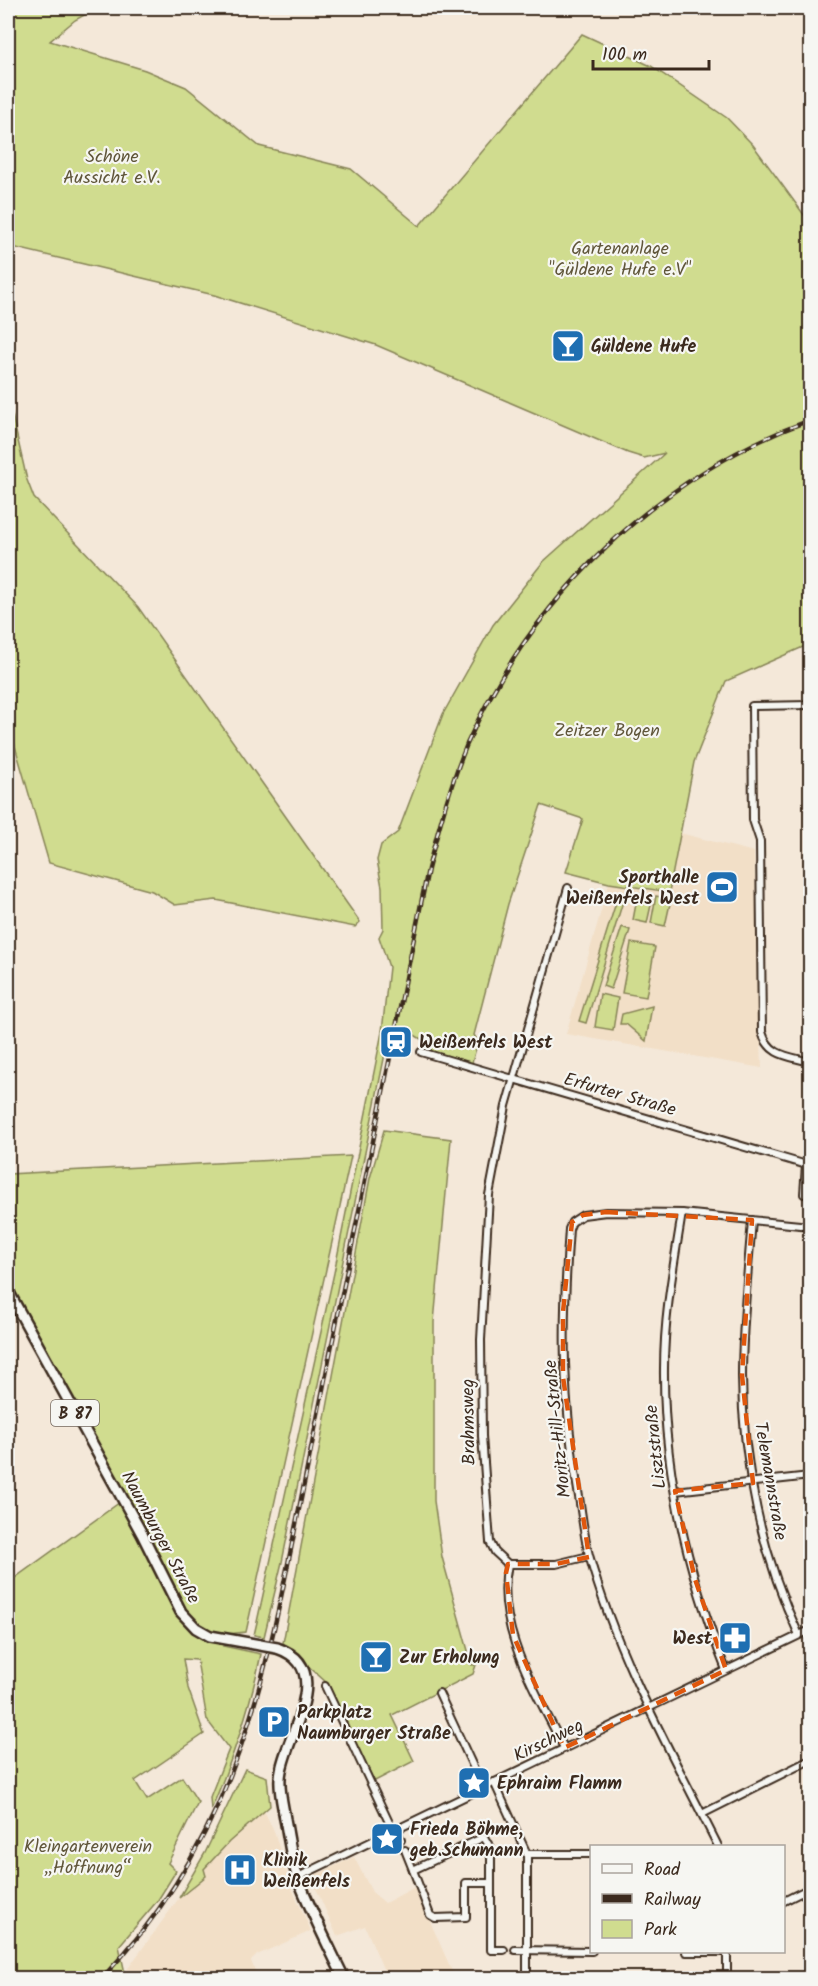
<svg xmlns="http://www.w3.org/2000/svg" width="818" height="1986" viewBox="0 0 818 1986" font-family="Kalam,sans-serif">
<rect width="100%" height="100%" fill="#f4e8d9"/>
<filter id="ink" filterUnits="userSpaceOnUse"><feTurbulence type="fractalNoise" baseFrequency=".0167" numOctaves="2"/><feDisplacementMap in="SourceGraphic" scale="12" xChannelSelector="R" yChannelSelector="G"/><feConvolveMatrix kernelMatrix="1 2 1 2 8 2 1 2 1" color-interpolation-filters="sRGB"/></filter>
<g filter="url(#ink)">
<g fill="#f2dfc7">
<polygon points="680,833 754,852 762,1068 566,1034 609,883 668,892"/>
<polygon points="245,1769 275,1834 290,1884 311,1931 257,1955 251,1961 258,1978 121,1978 179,1898 205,1853"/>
<polygon points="354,1857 372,1892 385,1903 415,1887 455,1978 387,1978 365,1926 337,1936 311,1877"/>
</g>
<g fill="#d0dc8f" stroke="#868356" stroke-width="1.5">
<path d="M8 8H97L75 20 50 41 145 70 186 87 259 146 351 169 419 226 582 34 651 66 727 118 753 145 810 223V648L803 647 726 681 694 762 669 892 609 883 566 872 583 819 541 805 508 904 474 1035 478 1041 472 1063 433 1052C422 1036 410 1031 390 1029L282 1562 264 1637 254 1635 257 1622 334 1273 382 1032 389 967 379 937 383 929 382 887 377 860 381 845 398 832 443 714 493 625 543 562 665 453 644 458 628 453 376 345 214 295 8 246Z"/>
<polygon points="8,397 27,480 34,498 138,607 360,922 355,927 216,900 175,905 152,891 49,863 8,722"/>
<polygon points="638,893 653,896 647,923 633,920"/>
<polygon points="618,896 624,898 586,1023 579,1021"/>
<polygon points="656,896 671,899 665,926 651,923"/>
<polygon points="622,927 630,930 611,989 603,986"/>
<polygon points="631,943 655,947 646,997 622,993"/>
<polygon points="600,994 618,998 613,1030 595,1027"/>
<polygon points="652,1006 646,1041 626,1024 620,1024 622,1014"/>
<polygon points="384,1130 451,1139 434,1322 434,1501 442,1557 472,1665 476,1665 473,1674 392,1715 414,1761 373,1782 328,1684 283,1643 370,1178"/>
<path d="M351 1156 246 1632 228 1634 223 1646 261 1654C250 1709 233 1758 211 1810L210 1797 229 1749 207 1720 197 1660 183 1659 188 1688 204 1734 135 1781 147 1800 182 1777 198 1802 168 1863 176 1871 158 1900 119 1946 125 1973 121 1978H8V1583L127 1497 8 1284V1174Z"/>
<polygon points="245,1769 267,1777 270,1806 229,1842 204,1869 206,1876 179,1898 205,1853"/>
</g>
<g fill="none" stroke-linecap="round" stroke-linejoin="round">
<defs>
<g id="minor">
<path d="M810 705 752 706 753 820 760 841 762 1032C769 1056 788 1056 810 1062"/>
<polyline points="421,1052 810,1166"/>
<polyline points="804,1194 806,1165"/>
<path d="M682 1213C674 1264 664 1316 664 1368 663 1472 688 1574 726 1670"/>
<path d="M752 1220C748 1272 742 1324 742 1376 742 1463 762 1556 799 1635"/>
<polyline points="675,1491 810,1476"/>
<polyline points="508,1564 556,1564 589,1556"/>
<polyline points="325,1686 393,1831"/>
<polyline points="439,1693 483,1788"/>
<path d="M564 1748C537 1693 494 1627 508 1564L495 1552 490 1542 482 1436 481 1340 489 1195 506 1106 568 888"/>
<polyline points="494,1782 527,1854 527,1978"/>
<polyline points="702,1814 810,1760"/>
<polyline points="396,1829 401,1840"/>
<path d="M718 1846C671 1752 617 1657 589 1555 584 1536 582 1516 579 1497 562 1402 562 1325 569 1229L572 1222 583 1215 606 1212 682 1213 810 1226"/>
<polyline points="405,1850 413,1870"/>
<polyline points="527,1854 592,1854"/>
<polyline points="298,1877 810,1630"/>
<polyline points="491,1883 466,1883 466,1917 435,1918 430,1915 413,1870 484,1837 491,1849 491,1950 504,1950"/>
<polyline points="784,1901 810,1888"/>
<polyline points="515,1950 592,1951"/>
<polyline points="686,1952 727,1952"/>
<polyline points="727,1978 727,1952"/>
</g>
<g id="primary">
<polyline points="8,1291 142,1534 181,1612 196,1628 210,1636 260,1645"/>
<path d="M277 1648C339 1669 282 1739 280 1778 279 1792 283 1806 285 1819 289 1839 291 1859 298 1878 311 1912 328 1945 344 1978"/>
</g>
</defs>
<use href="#minor" stroke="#3b2a1e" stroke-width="10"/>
<use href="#primary" stroke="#3b2a1e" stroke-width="14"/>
<use href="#minor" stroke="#f6f6f2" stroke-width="6"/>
<use href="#primary" stroke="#f6f6f2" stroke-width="9"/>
<defs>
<path id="rail" d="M102 1978C223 1852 259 1710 292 1544 305 1480 318 1417 330 1354 363 1192 395 1031 428 869 439 827 450 785 467 744 532 597 659 475 810 420"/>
</defs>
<use href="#rail" stroke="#3b2a1e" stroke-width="4.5"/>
<use href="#rail" stroke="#f6f6f2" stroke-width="2" stroke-dasharray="7" stroke-linecap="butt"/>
<defs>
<polyline id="primary-bridge" points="260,1645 277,1648"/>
</defs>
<use href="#primary-bridge" stroke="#3b2a1e" stroke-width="14" stroke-linecap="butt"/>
<use href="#primary-bridge" stroke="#f6f6f2" stroke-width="9"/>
</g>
</g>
<path fill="none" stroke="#df570d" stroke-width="4.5" stroke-dasharray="12 8" stroke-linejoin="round" d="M606 1212 752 1220 742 1375 753 1483 675 1491 695 1579 726 1670 564 1748 513 1635 506 1573 508 1564H556L589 1557 563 1377V1312L572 1222 583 1215Z"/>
<defs>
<symbol id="bar-square" viewBox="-11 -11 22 22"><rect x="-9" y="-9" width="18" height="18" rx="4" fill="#1f6fb2" stroke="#f6f6f2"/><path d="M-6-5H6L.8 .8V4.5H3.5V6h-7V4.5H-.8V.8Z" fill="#fff"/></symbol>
<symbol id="stadium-square" viewBox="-11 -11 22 22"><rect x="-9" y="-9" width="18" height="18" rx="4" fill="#1f6fb2" stroke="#f6f6f2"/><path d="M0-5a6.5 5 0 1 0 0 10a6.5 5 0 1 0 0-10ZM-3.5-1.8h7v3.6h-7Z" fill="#fff"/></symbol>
<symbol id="station-square" viewBox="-11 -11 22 22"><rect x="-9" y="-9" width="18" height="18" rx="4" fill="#1f6fb2" stroke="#f6f6f2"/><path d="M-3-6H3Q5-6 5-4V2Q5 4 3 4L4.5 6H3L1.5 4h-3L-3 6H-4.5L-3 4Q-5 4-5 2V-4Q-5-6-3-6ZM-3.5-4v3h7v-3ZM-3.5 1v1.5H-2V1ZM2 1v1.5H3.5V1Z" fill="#fff"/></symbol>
<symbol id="pharmacy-square" viewBox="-11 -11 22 22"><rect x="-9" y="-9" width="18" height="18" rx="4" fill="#1f6fb2" stroke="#f6f6f2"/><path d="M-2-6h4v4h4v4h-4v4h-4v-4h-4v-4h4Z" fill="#fff"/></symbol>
<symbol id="parking-square" viewBox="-11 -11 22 22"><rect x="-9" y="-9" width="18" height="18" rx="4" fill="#1f6fb2" stroke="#f6f6f2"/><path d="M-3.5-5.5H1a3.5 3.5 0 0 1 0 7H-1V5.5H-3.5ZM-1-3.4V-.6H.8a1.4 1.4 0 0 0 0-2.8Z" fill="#fff"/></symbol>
<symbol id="sight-square" viewBox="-11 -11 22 22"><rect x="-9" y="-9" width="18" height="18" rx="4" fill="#1f6fb2" stroke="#f6f6f2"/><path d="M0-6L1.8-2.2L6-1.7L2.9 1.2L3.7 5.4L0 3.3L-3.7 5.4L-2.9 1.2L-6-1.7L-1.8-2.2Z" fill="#fff"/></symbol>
<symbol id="hospital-square" viewBox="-11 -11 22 22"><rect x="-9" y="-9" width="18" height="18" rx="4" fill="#1f6fb2" stroke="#f6f6f2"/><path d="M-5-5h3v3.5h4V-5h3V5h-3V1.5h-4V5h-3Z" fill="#fff"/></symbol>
</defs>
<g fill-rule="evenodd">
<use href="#bar-square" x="549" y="327" width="38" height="38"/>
<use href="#stadium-square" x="703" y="868" width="38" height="38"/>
<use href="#station-square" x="377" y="1023" width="38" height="38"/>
<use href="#pharmacy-square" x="716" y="1619" width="38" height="38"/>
<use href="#bar-square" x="357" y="1638" width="38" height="38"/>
<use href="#parking-square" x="255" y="1703" width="38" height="38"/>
<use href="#sight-square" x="455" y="1764" width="38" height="38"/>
<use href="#sight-square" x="368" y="1820" width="38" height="38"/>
<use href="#hospital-square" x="221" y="1851" width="38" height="38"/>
</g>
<g text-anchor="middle" stroke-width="4.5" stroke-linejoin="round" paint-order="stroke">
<rect fill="#f6f6f2" stroke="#73675e" stroke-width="1.5" x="51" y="1400" width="48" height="26" rx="4.5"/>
<g font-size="16" font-weight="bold" fill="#3b2a1e">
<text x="75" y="1419">B 87</text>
</g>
<g font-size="18" fill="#60563a" stroke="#f6f6f2">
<text x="112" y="162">Schöne<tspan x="112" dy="21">Aussicht e.V.</tspan></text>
<text x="620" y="254">Gartenanlage<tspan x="620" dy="21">"Güldene Hufe e.V"</tspan></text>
<text x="607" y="736">Zeitzer Bogen</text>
<text x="88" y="1852">Kleingartenverein<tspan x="88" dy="21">„Hoffnung“</tspan></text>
</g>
<g font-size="18" font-weight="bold" fill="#3b2a1e" stroke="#f6f6f2" text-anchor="start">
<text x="591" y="352">Güldene Hufe</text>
<text x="699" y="883" text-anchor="end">Sporthalle<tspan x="699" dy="21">Weißenfels West</tspan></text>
<text x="419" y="1048">Weißenfels West</text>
<text x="712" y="1644" text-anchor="end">West</text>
<text x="399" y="1663">Zur Erholung</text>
<text x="297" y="1718">Parkplatz<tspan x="297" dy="21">Naumburger Straße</tspan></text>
<text x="497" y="1789">Ephraim Flamm</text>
<text x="410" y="1835">Frieda Böhme,<tspan x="410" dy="21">geb.Schumann</tspan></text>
<text x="263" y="1866">Klinik<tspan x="263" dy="21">Weißenfels</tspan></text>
</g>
<g font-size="18" fill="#3b2a1e" stroke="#f6f6f2">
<text transform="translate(620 1094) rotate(16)" y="6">Erfurter Straße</text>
<text transform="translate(468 1422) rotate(-91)" y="6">Brahmsweg</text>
<text transform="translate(557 1429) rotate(-96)" y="6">Moritz-Hill-Straße</text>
<text transform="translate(655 1447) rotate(-96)" y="6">Lisztstraße</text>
<text transform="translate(771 1481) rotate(80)" y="6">Telemannstraße</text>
<text transform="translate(161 1537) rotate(62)" y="6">Naumburger Straße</text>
<text transform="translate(548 1740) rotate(-26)" y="6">Kirschweg</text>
</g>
</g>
<rect width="818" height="1986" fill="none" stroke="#f6f6f2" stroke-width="30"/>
<rect x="15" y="15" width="788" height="1956" fill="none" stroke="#3b2a1e" stroke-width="2" filter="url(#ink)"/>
<rect x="590" y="1845" width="195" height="108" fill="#f6f6f2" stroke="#aba49d" stroke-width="1.5"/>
<rect x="602" y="1864" width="30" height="9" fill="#f6f6f2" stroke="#aba49d" stroke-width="1.5"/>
<text x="644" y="1875" font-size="18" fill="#3b2a1e">Road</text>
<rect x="602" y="1894" width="30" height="9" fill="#3b2a1e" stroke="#aba49d" stroke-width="1.5"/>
<text x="644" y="1905" font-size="18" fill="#3b2a1e">Railway</text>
<rect x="602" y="1920" width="30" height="18" fill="#d0dc8f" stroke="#aba49d" stroke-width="1.5"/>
<text x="644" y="1935" font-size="18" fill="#3b2a1e">Park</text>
<path d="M593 60v9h116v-9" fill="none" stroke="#3b2a1e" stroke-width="3"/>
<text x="602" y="60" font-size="18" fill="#3b2a1e" stroke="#f6f6f2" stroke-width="4.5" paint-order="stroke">100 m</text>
</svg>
